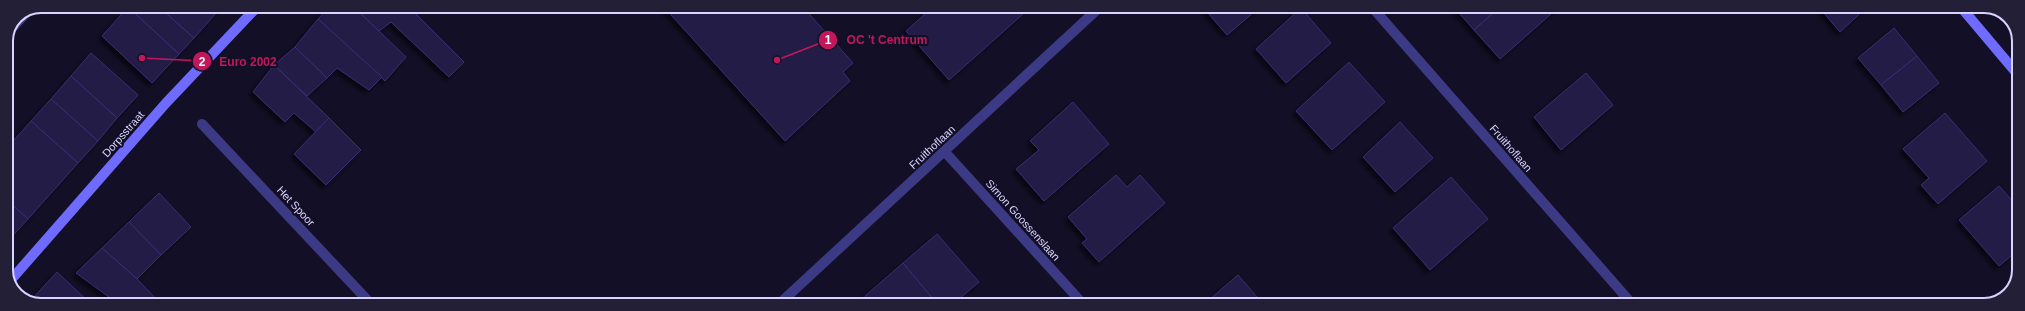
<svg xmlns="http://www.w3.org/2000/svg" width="2025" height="311" viewBox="0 0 2025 311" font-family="Arial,sans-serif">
<defs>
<filter id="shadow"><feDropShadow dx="-3.5" dy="3.5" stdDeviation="2" flood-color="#0009"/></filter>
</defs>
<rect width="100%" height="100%" fill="#130f26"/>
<g fill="#241b47" stroke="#3b2d73" filter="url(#shadow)">
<polygon points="129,6 158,6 194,38 179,54 128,7"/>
<polygon points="158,6 213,6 218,11 194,38"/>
<polygon points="213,6 223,6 218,11"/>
<polygon points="330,6 353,6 406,57 385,81 318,19"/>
<polygon points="353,6 408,6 464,62 449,77 391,22 379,31"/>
<polygon points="663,6 802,6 853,63 843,72 850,81 785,141"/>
<polygon points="934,6 1016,6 1023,14 949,80 906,31"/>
<polygon points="1202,6 1261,6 1227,35"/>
<polygon points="1453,6 1501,6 1474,30"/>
<polygon points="1501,6 1560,6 1500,59 1474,30"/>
<polygon points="1818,6 1868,6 1840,32"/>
<polygon points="128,7 179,54 152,83 102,36"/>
<polygon points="1301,8 1331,43 1286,83 1256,49"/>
<polygon points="318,19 382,77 369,90 337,68 327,78 295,47"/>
<polygon points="1894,28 1917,56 1881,85 1858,58"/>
<polygon points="295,47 327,78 307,96 274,65"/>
<polygon points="91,53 138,95 117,118 71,76"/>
<polygon points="1917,56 1939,83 1903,112 1881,85"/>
<polygon points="1349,62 1385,102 1332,150 1296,111"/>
<polygon points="274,65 329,118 316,132 294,113 285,122 253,92"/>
<polygon points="1586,73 1613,105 1561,150 1534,117"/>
<polygon points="71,76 117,118 98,141 51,99"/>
<polygon points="51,99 98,141 78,163 31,121"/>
<polygon points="1073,102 1109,144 1044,201 1016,169 1039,150 1030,141"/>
<polygon points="1945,113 1987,161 1938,204 1921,185 1929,178 1903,149"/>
<polygon points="329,118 361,150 326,185 294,154"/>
<polygon points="31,121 78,163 28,219 6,199 6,149"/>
<polygon points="1400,122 1433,158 1395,192 1363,157"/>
<polygon points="1116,175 1127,187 1140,175 1165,203 1099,262 1082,243 1087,239 1068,217"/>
<polygon points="1451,177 1488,219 1430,270 1393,228"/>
<polygon points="1999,186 2019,208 2019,249 1999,266 1959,220"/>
<polygon points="159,193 191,227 161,255 129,222"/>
<polygon points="6,199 28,219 7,242 6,241"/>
<polygon points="129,222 161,255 137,279 102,248"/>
<polygon points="937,234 979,282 952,305 938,305 903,263"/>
<polygon points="102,248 137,279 162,305 137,305 135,303 134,305 120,305 76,273"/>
<polygon points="903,263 938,305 872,305 865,296"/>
<polygon points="57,272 92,305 37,305 30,301"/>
<polygon points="1238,275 1264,305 1203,305"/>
</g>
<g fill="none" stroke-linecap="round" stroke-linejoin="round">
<g stroke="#3d3a85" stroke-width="10">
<polyline points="1371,6 1633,305"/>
<polyline points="11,29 28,11"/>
<polyline points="202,124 372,305"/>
<polyline points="945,152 1084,305"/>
<polyline points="778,305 1101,6"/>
</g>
<g stroke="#6f6bff" stroke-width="10">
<polyline points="1960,6 2019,76"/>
<polyline points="10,281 166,103 258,6"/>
</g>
</g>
<g text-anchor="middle" stroke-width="4" stroke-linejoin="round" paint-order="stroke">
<g font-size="11" fill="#d9d4ff" stroke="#130f26">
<text transform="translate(123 134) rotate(-49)" y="4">Dorpsstraat</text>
<text transform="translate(932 147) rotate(-43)" y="4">Fruithoflaan</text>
<text transform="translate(1511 148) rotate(49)" y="4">Fruithoflaan</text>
<text transform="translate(296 206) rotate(47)" y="4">Het Spoor</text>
<text transform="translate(1023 220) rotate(48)" y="4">Simon Goossenslaan</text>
</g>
</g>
<path d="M0 0H2025V311H0ZM41 13H1984A28 28 0 0 1 2012 41V270A28 28 0 0 1 1984 298H41A28 28 0 0 1 13 270V41A28 28 0 0 1 41 13Z" fill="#231f37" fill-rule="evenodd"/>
<path fill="none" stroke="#d9d4ff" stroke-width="2" d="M41 13H1984A28 28 0 0 1 2012 41V270A28 28 0 0 1 1984 298H41A28 28 0 0 1 13 270V41A28 28 0 0 1 41 13Z"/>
<path fill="none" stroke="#c2185b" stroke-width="1.5" d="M777 60L828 40M142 58L202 61"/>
<g fill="#c2185b" stroke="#130f26" stroke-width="1.5">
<circle cx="777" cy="60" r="4"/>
<circle cx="142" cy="58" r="4"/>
<circle cx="828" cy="40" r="10"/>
<circle cx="202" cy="61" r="10"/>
</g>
<g font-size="12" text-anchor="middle" font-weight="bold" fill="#fff">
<text x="828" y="44">1</text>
<text x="202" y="66">2</text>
</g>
<g font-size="12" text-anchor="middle" font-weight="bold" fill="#c2185b" stroke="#130f26" stroke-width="4" stroke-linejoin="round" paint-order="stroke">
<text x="887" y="44">OC 't Centrum</text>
<text x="248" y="66">Euro 2002</text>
</g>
</svg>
